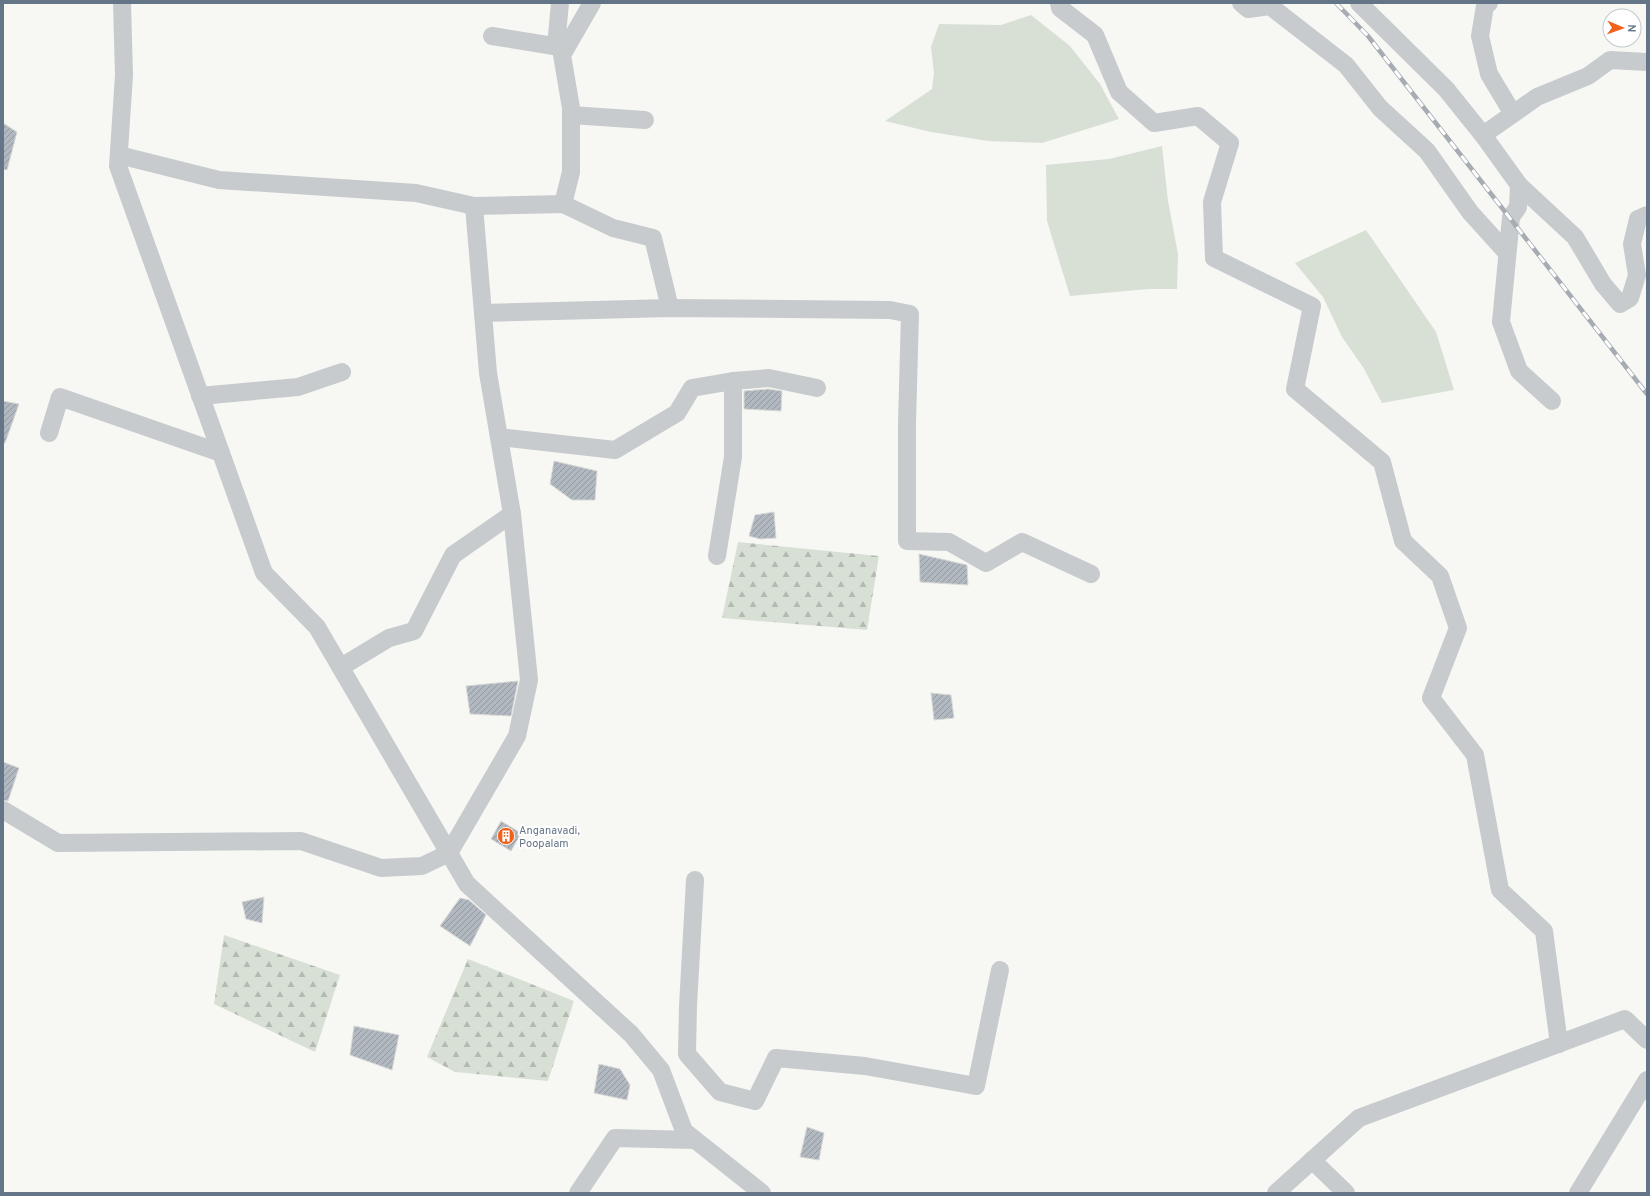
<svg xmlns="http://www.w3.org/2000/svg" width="1650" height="1196" viewBox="0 0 1650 1196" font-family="Overpass,sans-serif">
<defs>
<pattern id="forest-firs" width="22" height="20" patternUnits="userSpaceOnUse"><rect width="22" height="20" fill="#d8e0d5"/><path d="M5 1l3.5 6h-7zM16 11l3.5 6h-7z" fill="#b3bab3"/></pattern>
<pattern id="building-hatch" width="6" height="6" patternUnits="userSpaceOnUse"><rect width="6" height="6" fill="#b1b8bf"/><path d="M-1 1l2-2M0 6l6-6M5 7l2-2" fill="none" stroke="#949aa1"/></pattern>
</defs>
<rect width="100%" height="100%" fill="#f7f8f4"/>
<g fill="#d8e0d5">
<polygon points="1031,15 1070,46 1100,84 1119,119 1042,143 988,141 931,132 885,121 932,89 934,73 931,47 939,24 1001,25"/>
<polygon points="1162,146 1168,201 1178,254 1177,289 1149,289 1070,296 1047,221 1046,165 1109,159"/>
<polygon points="1366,230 1436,332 1454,390 1382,403 1363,367 1342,337 1323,297 1295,263"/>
</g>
<g fill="url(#forest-firs)">
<polygon points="738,542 879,556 867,630 722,618"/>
<polygon points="224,935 340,975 315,1052 214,1004"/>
<polygon points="468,959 574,1001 548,1081 455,1072 427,1057"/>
</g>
<g fill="url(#building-hatch)" stroke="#d9d9d7">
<polygon points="3,123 17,132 7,170 3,169"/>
<polygon points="768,389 782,391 781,411 744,409 744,391"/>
<polygon points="3,401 19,404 5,443 3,443"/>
<polygon points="554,461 597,471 595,500 572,500 550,484"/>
<polygon points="774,512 776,538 760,539 749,536 755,515"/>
<polygon points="919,554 967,565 968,585 920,582"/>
<polygon points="518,681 511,716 470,714 466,686"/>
<polygon points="931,693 951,695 954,718 934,720"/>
<polygon points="3,762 19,768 8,801 3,800"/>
<polygon points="501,821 521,833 511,851 491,839"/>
<polygon points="264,897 262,923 246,919 242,902"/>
<polygon points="460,898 469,900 486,915 470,946 440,926"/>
<polygon points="354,1026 399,1035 392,1070 350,1055"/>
<polygon points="599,1064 620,1069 630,1085 627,1100 594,1093"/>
<polygon points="807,1127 824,1133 819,1160 800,1157"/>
</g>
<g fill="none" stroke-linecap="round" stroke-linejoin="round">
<g stroke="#c7cbce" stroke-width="18">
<polyline points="122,3 124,75 118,166 264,573 317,627 467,884 631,1034 661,1070 684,1131 762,1193"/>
<polyline points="1059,3 1060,8 1095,35 1119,92 1154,123 1198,116 1230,143 1212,202 1214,258 1312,306 1295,389 1382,462 1403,541 1440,576 1458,628 1431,698 1475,755 1500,890 1544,931 1559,1044"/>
<polyline points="1241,3 1248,9 1270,6 1346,65 1380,108 1427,151 1470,212 1507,253"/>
<polyline points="1359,3 1446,89 1483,135"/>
<polyline points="1489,3 1485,6 1480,36 1489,74 1513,114"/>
<polyline points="492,36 566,48"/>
<polyline points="556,46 560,3"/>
<polyline points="1647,62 1610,60 1588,76 1537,97 1483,135 1519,185 1575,237 1603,284 1620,304 1630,298 1637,275 1632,244 1638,219 1647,215"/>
<polyline points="571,115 645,120"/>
<polyline points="119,155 219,180 416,193 474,206 563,204 613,228 653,238 670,308"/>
<polyline points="1519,185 1518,207 1511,217 1501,322 1519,371 1552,401"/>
<polyline points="563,204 571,172 571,108 562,55 592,3"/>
<polyline points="483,313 670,308 890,310 910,314 907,423 907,541 949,542 986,563 1022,542 1091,574"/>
<polyline points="733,381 769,378 817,388"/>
<polyline points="200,396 298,387 342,372"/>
<polyline points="49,433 60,397 221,453"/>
<polyline points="499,437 615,450 677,413 692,388 733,381 733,457 717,556"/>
<polyline points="341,667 389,638 414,631 453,555 512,514"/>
<polyline points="3,810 58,843 301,841 381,868 422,866 449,853 517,736 529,680 512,514 488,373 474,206"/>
<polyline points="695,880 688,1006 687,1054 720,1092 755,1101 776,1058 865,1066 976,1086 1000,970"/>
<polyline points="1312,1160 1346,1193"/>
<polyline points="578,1193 615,1138 695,1140"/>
<polyline points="1276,1193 1359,1118 1625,1019 1647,1040"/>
<polyline points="1578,1193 1647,1080"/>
</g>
<defs>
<polyline id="rail" points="1336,3 1368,36 1647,394"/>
</defs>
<use href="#rail" stroke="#a7acb3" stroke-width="4.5"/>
<use href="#rail" stroke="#fff" stroke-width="3" stroke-dasharray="9" stroke-linecap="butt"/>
</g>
<defs>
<symbol id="building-disc" viewBox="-11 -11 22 22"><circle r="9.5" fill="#f0611c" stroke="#fff"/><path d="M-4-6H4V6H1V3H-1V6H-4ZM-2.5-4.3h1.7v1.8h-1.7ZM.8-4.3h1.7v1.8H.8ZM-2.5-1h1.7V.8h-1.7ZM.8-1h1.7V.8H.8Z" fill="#fff"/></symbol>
</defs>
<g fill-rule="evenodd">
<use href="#building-disc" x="496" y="826" width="20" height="20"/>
</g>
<g text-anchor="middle" stroke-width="4" stroke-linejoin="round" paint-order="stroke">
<g font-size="11" fill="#647588" stroke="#fff" text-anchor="start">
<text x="519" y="834">Anganavadi,<tspan x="519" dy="13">Poopalam</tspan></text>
</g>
</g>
<rect width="1650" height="1196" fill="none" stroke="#647588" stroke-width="8"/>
<g transform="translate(1622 28) rotate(92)"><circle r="19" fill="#ffffff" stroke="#c1c8cf"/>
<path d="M0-3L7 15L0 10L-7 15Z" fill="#f0611c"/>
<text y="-6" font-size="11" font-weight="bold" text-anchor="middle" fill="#647588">N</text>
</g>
</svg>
